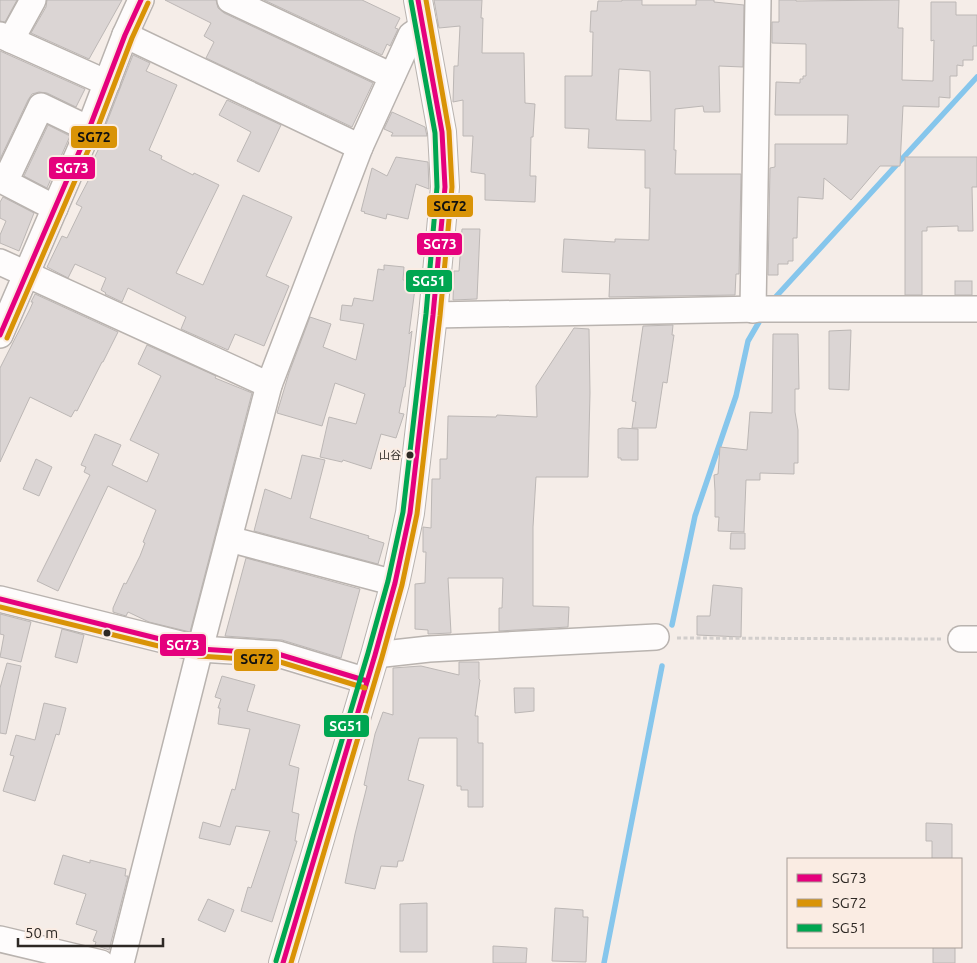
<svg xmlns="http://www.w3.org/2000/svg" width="977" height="963" viewBox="0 0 977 963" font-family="Ubuntu,'Noto Sans JP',sans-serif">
<rect width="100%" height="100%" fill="#f5ede8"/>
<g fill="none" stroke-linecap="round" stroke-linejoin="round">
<g stroke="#86c6ec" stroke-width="5.5">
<polyline points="771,302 977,77"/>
<polyline points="672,625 695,516 736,396 748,341 759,322"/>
<polyline points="604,963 662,666"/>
</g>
</g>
<g fill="#dbd5d4" stroke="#bcb7b5" fill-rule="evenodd">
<polygon points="0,0 17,0 5,22 0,21"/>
<polygon points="47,0 122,0 89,59 31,33 46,7"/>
<polygon points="165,0 216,0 218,8 224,13 373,83 352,127 206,58 214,42 204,36 211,23"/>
<polygon points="264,0 362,0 400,18 395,28 398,29 390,46 387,44 382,55"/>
<polygon points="434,0 482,0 481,18 483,18 482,53 524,53 525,103 535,104 533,137 531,137 530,176 536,176 535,202 485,200 485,174 471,172 473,136 463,136 463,100 453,102 454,66 458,66 460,26 439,28"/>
<path d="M622 0H642V5H696V0H714V2L744 5 743 67 719 66 720 112H704L703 106 675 109 674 150H676L675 174H741L739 274H736L735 295 609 297 610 274 562 272 564 239 615 242V239L649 240 650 188H645V150L588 148 589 129 565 128V76H592L593 32H590L591 11H597L598 1H622ZM619 69 650 71 651 121 616 120Z"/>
<polygon points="779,0 796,0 796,1 899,0 898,28 903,28 902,80 933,81 934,40 931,41 931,2 956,2 956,15 977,15 977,46 973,46 973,60 963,60 963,66 957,65 957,76 950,76 950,98 939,97 939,107 903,106 900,166 880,166 851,200 824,178 823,199 798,197 797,238 793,238 793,261 788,261 788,264 778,264 778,275 768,275 770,168 775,167 775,144 847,144 848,115 775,115 776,82 800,83 800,79 803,79 803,76 806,76 806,44 772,43 772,22 779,22"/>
<polygon points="0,51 85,89 76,107 47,93 39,92 32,94 28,100 0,159"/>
<polygon points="133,55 150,63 146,71 177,85 149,150 162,156 161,159 193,175 194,173 219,185 176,273 203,285 243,195 292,217 266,276 289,286 264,346 235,334 228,350 181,329 186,317 128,288 122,302 105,294 106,293 101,290 106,278 75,264 68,278 47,267 62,236 67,238 82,207 76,204 88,181 84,179 100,146 98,145"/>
<polygon points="227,100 281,125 259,172 237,161 251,132 219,115"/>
<polygon points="392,112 425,127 427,136 391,136 393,133 384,129"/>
<polygon points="48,125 70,136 47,188 24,176"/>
<polygon points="396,157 428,162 429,189 416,184 408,219 387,214 386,219 364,213 365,212 361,211 372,168 387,176"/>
<polygon points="905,157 977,157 977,187 972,187 973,231 958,231 958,226 927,227 927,231 922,231 922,295 905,295"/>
<polygon points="3,197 34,213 19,251 0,243 0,235 6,221 0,218 0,202"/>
<polygon points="462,229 480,229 477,299 453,300 454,271 459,271"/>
<polygon points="384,265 404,267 403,280 416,281 409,334 412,331 405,387 404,387 399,413 404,414 396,438 381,434 371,469 343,460 342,462 320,457 329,417 356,424 365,394 335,383 322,426 277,413 289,373 310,317 331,324 323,347 356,360 364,324 340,320 342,305 352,306 354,298 373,301 378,269 384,270"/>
<rect x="955" y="281" width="17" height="14"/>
<polygon points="35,294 118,332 103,362 102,362 77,411 75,410 71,417 30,397 0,462 0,368 30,309 33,302 31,302"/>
<polygon points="673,325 672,335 674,335 667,383 663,382 656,428 632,428 636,402 632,401 643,326"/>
<polygon points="574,328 589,329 590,393 588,477 536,477 533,527 533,606 569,607 568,627 499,631 499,608 502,608 503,578 448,578 451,633 428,634 428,630 415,629 415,584 425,583 426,552 423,552 423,527 431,528 432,479 440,479 440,459 447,459 448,416 496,417 497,415 537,417 536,386"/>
<polygon points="851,330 849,390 829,389 829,331"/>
<polygon points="773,334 798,334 799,389 795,389 795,412 798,430 798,463 794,463 794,474 760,473 760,480 746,480 744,532 718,531 719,517 715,517 715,491 714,475 718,474 720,447 747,450 750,412 772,413"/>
<polygon points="147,345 216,376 215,378 252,393 190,632 149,622 128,612 126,616 113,612 113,608 124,583 126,584 140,556 145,543 143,542 156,510 108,486 58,591 37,581 90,475 84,472 86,467 81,465 95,434 121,445 112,465 147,482 159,454 130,440 161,376 138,364"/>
<polygon points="622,428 638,429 638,460 621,460 621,458 618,458 618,429"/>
<polygon points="302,455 325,460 310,518 369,536 368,538 384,543 378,564 254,531 265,489 291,499"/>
<polygon points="36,459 52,467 39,496 23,489"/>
<polygon points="731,533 745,533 745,549 730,549"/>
<polygon points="246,558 360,589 341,658 282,640 225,636"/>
<polygon points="713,585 742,588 741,637 697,635 697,616 710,616"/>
<polygon points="0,614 31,622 21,662 0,657 4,635 0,634"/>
<polygon points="62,629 84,635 77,663 55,657"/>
<polygon points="459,662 479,662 479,679 480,680 475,716 478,716 478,743 483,743 483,807 468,807 468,790 461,790 461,786 457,786 457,738 419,738 408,780 424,785 403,861 398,861 397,867 381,866 375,889 345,883 355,834 367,786 364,785 375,734 383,712 393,715 393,668 421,666 459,675"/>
<polygon points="7,663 21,666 6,734 0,733 0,688"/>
<polygon points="222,676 255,685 247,711 300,725 289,765 299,768 292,812 299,814 295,841 297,841 272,922 241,911 248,887 251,888 270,831 236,826 230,845 199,838 203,822 220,827 232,789 235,790 250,729 218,724 220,708 218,708 221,699 215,697"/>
<polygon points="514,688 534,688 534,711 515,713"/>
<polygon points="44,703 66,708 59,735 56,734 35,801 3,791 14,756 10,755 16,735 35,740"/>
<polygon points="926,823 952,824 952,859 932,859 932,841 926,841"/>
<polygon points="63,855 90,863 90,860 126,869 125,876 128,876 109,950 95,945 96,942 93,941 97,931 76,924 86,894 54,884"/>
<polygon points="208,899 234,910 225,932 198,920"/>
<polygon points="427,903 427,952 400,952 400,904"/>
<polygon points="555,908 583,910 583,917 588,917 586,962 552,961"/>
<polygon points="493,946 527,948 526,963 493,963"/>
<rect x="933" y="947" width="22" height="16"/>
</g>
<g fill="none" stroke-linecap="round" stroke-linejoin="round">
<defs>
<g id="minor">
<polyline points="230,0 392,76"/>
<polyline points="0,35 107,83"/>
<polyline points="125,35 360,147"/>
<polyline points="11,40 33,0"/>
<polyline points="55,208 5,182 41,106 89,129"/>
<polyline points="0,262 269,385"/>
<polyline points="753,310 758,0"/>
<polyline points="433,315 761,309 977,309"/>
<polyline points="0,335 89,129 125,35 141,0"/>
<polyline points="229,539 395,583"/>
<polyline points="0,599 200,649 278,654 367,681"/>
<polyline points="961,639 977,639"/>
<polyline points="375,655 429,649 656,637"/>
<polyline points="0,939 101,963"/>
<polyline points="121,963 200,649 269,385 360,147 411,35 424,26"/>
</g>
<polyline id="major" points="283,963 375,655 395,583 410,513 433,315 445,187 442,132 418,0"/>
</defs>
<use href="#minor" stroke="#b9b3af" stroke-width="28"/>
<use href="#major" stroke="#b9b3af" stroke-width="30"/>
<polyline stroke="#d2cecc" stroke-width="3" stroke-dasharray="4 2.5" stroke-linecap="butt" points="677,638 941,639"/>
<use href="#minor" stroke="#fefcfc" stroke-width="25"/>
<use href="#major" stroke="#fefcfc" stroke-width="28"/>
<defs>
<g id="bus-1">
<polyline points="0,335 89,129 125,35 141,0"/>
<polyline points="0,599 200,649 278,654 367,681"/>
<polyline points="283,963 375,655 395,583 410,513 433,315 445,187 442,132 418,0"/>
</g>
<g id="bus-2">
<polyline points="7,338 96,132 132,38 148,3"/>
<polyline points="0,607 199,656 277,661 365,688"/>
<polyline points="291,963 382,657 402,585 417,514 440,316 452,187 449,131 426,0"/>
</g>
<polyline id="bus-3" points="276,961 368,653 388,581 403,512 426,314 437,187 435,133 411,1"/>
</defs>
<use href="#bus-1" stroke="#faece3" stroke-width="9"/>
<use href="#bus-2" stroke="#faece3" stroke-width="9"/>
<use href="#bus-3" stroke="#faece3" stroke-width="9"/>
<use href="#bus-1" stroke="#e5007d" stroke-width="5"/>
<use href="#bus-2" stroke="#d99306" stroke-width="5"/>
<use href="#bus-3" stroke="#00a651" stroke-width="5"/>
</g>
<g fill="#2e2925" stroke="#faece3" stroke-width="2">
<circle cx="410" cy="455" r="4.5"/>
<circle cx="107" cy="633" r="4.5"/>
</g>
<g text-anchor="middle" stroke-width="4" stroke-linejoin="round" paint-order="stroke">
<g font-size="11" fill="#2e2925" stroke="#faece3" text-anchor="end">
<text x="401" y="459">山谷</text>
</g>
</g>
<g stroke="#faece3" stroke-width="2">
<rect x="70" y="125" width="48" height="24" rx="5" fill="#d99306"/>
<rect x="48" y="156" width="48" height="24" rx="5" fill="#e5007d"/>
<rect x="426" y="194" width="48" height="24" rx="5" fill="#d99306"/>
<rect x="416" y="232" width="47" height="24" rx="5" fill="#e5007d"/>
<rect x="405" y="269" width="48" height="24" rx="5" fill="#00a651"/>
<rect x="159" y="633" width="48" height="24" rx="5" fill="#e5007d"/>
<rect x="233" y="648" width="47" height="24" rx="5" fill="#d99306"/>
<rect x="323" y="714" width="47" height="24" rx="5" fill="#00a651"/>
</g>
<g font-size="14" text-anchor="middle" font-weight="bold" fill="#fff">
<text x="72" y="173">SG73</text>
<text x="440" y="249">SG73</text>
<text x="429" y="286">SG51</text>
<text x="183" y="650">SG73</text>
<text x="346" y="731">SG51</text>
</g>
<g font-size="14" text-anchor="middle" font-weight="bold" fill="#111">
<text x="94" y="142">SG72</text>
<text x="450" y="211">SG72</text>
<text x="257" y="664">SG72</text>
</g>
<rect x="787" y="858" width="175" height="90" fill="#faece3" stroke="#a89e97"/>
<rect x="797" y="874" width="25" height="8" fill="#e5007d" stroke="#a89e97"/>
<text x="832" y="883" font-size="15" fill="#2e2925">SG73</text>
<rect x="797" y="899" width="25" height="8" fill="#d99306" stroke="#a89e97"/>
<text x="832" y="908" font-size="15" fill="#2e2925">SG72</text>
<rect x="797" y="924" width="25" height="8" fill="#00a651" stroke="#a89e97"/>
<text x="832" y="933" font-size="15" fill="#2e2925">SG51</text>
<path d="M18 938v8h145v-8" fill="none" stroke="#2e2925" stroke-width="2.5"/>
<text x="25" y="938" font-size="15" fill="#2e2925" stroke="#faece3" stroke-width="4" paint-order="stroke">50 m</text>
</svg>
